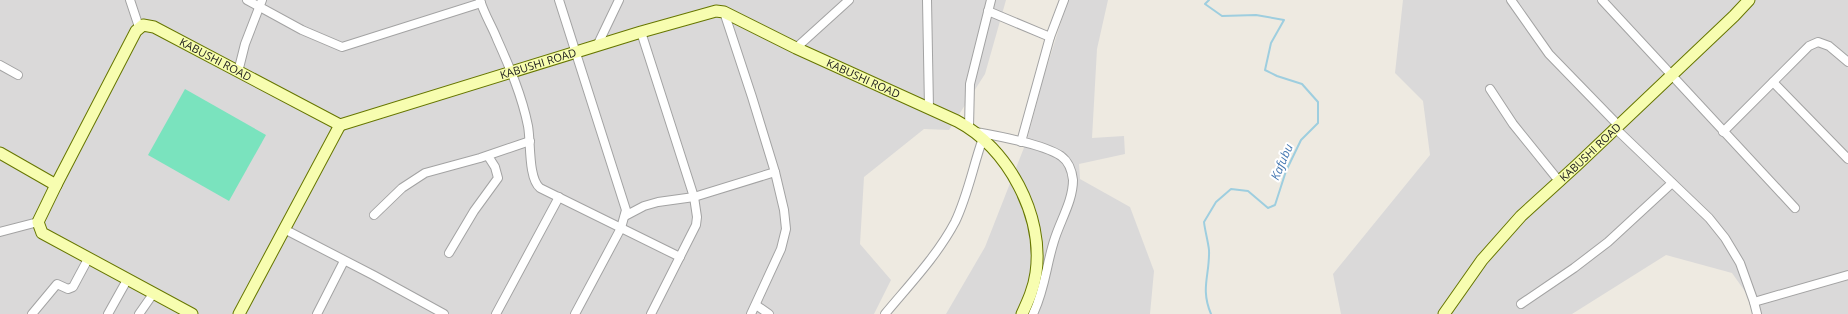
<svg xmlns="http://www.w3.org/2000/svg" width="1848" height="314" viewBox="0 0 1848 314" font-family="'Open Sans',sans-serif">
<rect width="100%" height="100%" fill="#eeeae1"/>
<g fill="#dad9d9">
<polygon points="0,0 1006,0 985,74 949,130 924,129 864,177 860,244 891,280 874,314 0,314"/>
<polygon points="1068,0 1108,0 1097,49 1092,138 1124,136 1125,154 1079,164 1080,179 1130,207 1154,271 1150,314 946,314 985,247 1027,140 1043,79"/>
<polygon points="1403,0 1848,0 1848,314 1761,314 1732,273 1666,255 1572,314 1341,314 1333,274 1430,155 1423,101 1395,73"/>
</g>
<polygon fill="#7ae3be" points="185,89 266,135 229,201 148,155"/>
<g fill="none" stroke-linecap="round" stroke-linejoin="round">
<path stroke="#9ecedf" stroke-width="2" d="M1209 0 1205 4 1222 16 1256 15 1284 20 1271 43 1265 70 1277 76 1302 84 1318 102V123L1301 140 1286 171 1275 205 1268 208 1248 191 1231 189 1216 202 1204 222C1205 231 1208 241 1209 250 1210 275 1200 288 1211 314"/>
<defs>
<g id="minor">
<polyline points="130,0 139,27"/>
<polyline points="247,0 302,30 342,47 481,3"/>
<path d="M480 0C484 14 492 26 497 39 510 68 522 96 528 126 531 142 528 178 540 188L680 257"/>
<polyline points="559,0 626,210 621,228 575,314"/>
<polyline points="927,0 929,108"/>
<polyline points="1511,0 1549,54 1618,125"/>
<polyline points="1602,0 1795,208"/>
<polyline points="988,11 1050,37 1021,142"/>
<polyline points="724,12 752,97 775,172 784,210 786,229 781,249 751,314"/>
<polyline points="641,32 694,197 697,217 696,225 651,314"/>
<polyline points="1050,37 1064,0"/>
<polyline points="597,46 619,0"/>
<polyline points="796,48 849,0"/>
<polyline points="0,65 18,75"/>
<polyline points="238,72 245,44 262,0"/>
<polyline points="1773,82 1848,159"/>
<polyline points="1490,89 1513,124 1559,181"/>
<polyline points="969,127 970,84 991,0"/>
<polyline points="1615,128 1709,218 1725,238 1740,263 1754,302 1757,314"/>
<path d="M976 132C998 136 1043 144 1061 156 1068 161 1072 171 1073 180 1073 201 1060 221 1054 241 1046 266 1045 289 1033 314"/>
<polyline points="1723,132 1809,46 1818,42 1829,46 1848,62"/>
<polyline points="374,215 402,188 425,173 480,158 530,141"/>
<polyline points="625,216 644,206 658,202 694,197 775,172"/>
<polyline points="284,229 373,275 444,314"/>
<polyline points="0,232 38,222"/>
<polyline points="449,253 474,211 498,178 495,167 488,156"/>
<polyline points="1754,302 1848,275"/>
<polyline points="1521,304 1574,268 1608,242 1672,183"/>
<polyline points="756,305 769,314"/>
<polyline points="32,314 57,284 68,289 73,287 88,259"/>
<polyline points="108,314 127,280"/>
<polyline points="139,314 153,294"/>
<polyline points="317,314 344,261"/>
<polyline points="496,314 559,197"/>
<path d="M885 314C909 285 937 256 955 222 968 195 973 166 983 138"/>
</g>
<g id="secondary">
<path id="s1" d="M0 153 56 185 136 31 143 25 154 27 340 125 641 32 716 11 724 12 796 48 957 121C1008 148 1044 215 1036 273 1034 288 1028 301 1022 314"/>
<polyline points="56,185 38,222 42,233 192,314"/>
<polyline points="239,314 340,125"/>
<path id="s2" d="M1444 314 1482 260 1521 216 1577 165 1734 16 1749 0"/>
</g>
</defs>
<use href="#minor" stroke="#a3a3a3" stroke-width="10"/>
<use href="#secondary" stroke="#667600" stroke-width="13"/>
<use href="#minor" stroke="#fff" stroke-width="8"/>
<use href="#secondary" stroke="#f7fdb0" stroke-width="11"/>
</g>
<g text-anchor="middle" stroke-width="4" stroke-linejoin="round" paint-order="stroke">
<g font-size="11" fill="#1c1c1c" stroke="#fff">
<text dy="4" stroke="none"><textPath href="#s1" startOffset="328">KABUSHI ROAD</textPath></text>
<text dy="4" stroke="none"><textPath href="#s1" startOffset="676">KABUSHI ROAD</textPath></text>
<text dy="4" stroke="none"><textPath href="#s1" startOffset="1024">KABUSHI ROAD</textPath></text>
<text dy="4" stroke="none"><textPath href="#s2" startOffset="219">KABUSHI ROAD</textPath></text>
</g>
<g font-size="12" font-style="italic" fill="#4477b1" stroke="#fff">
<text transform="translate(1282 162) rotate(-67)" y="4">Kafubu</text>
</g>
</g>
</svg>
